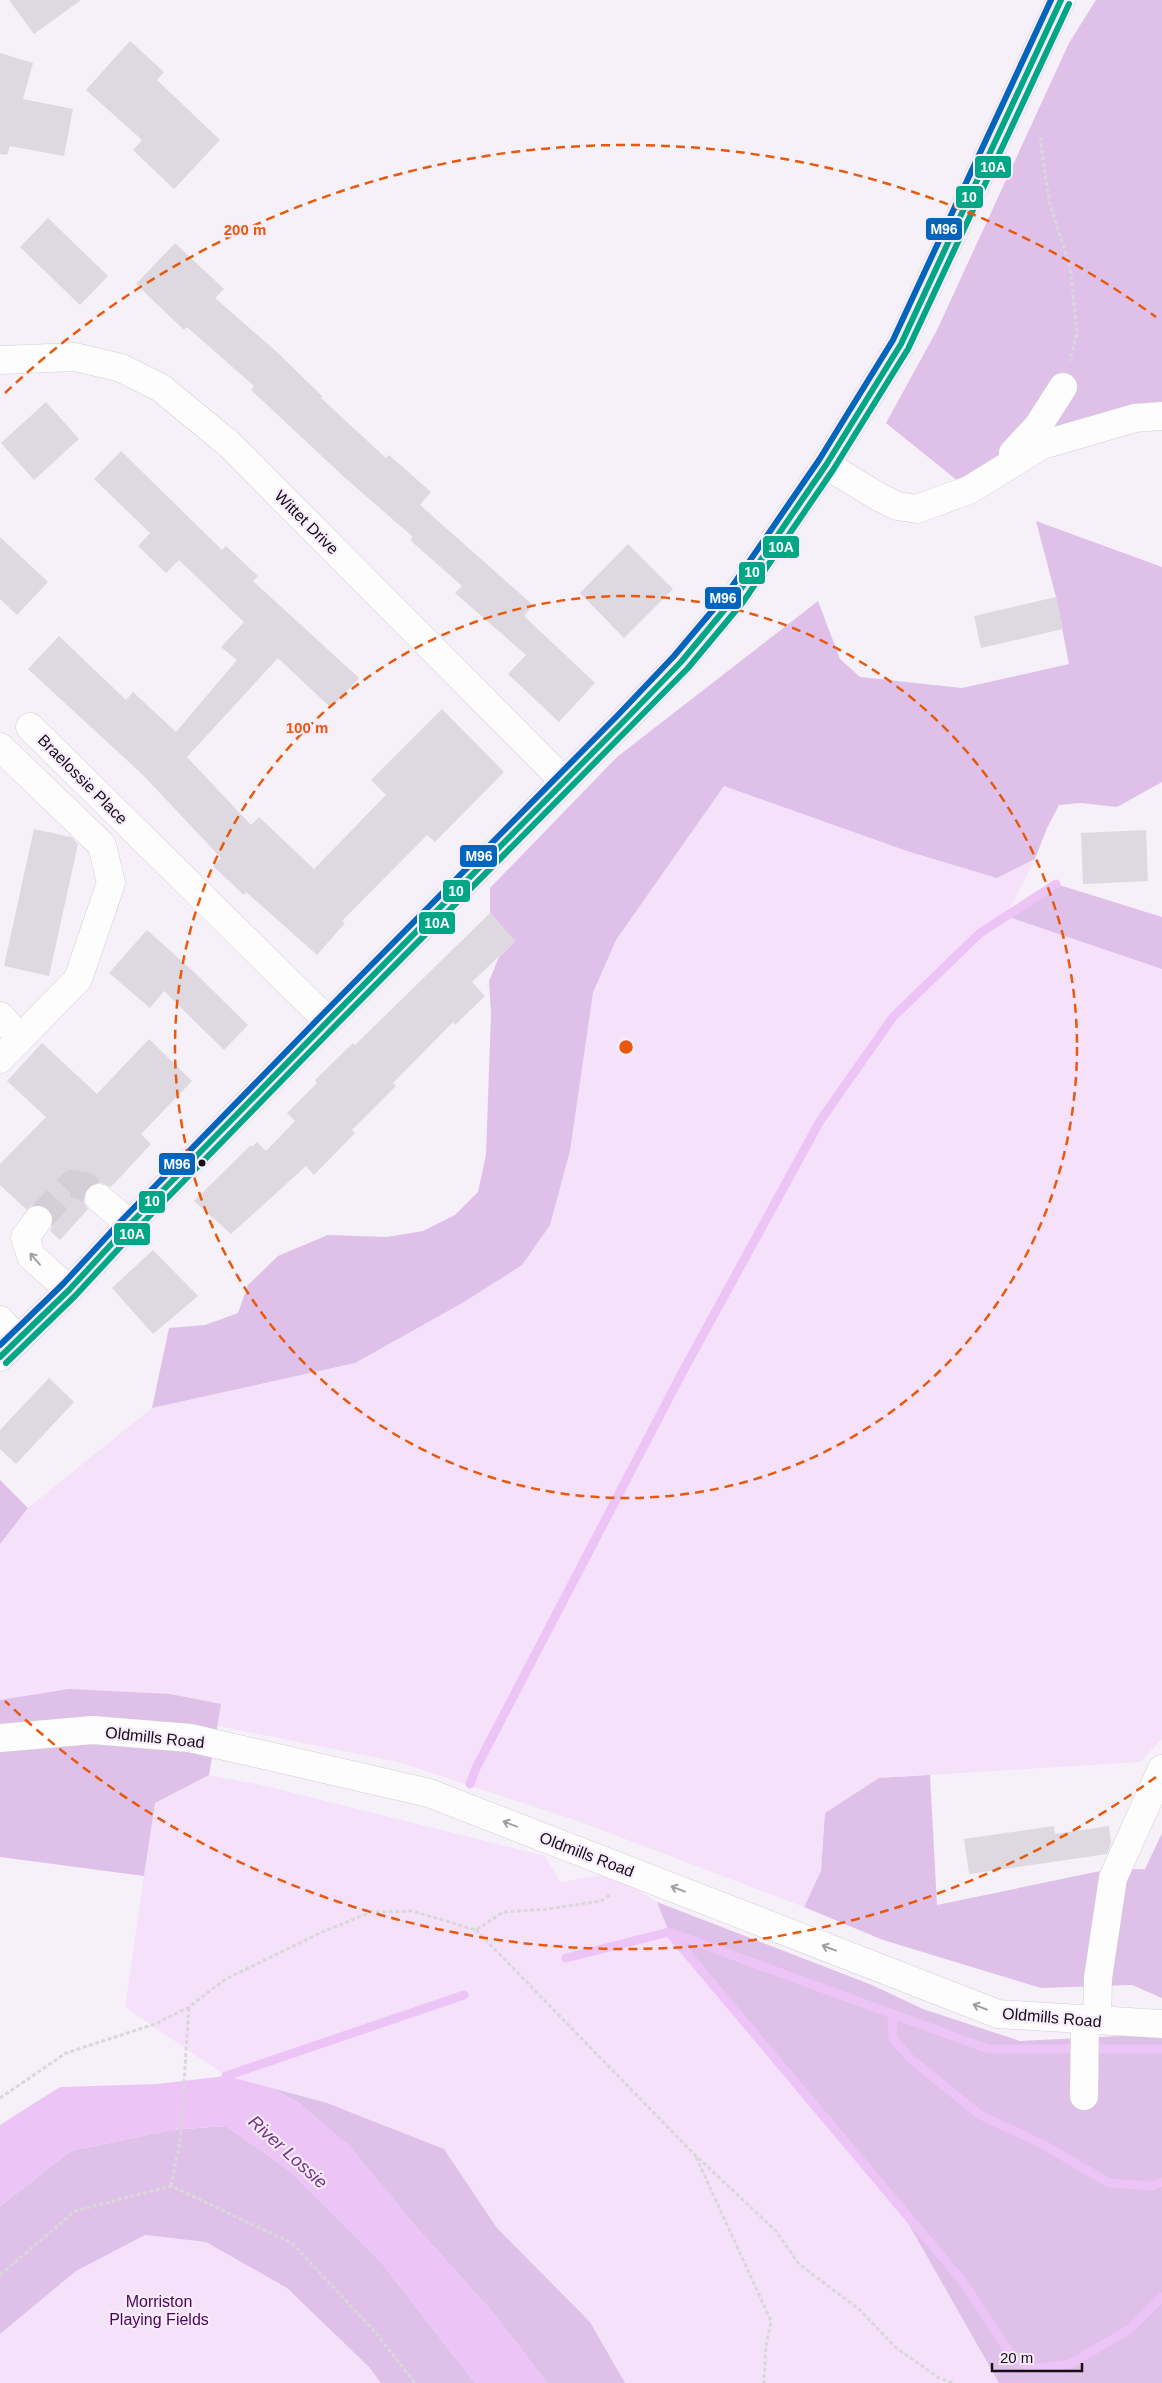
<svg xmlns="http://www.w3.org/2000/svg" width="1162" height="2383" viewBox="0 0 1162 2383" font-family="Helvetica,sans-serif">
<rect width="100%" height="100%" fill="#f6f0f8"/>
<g fill="#f5e2fa">
<polygon points="724,786 997,878 1035,859 1006,916 1162,969 1162,1739 1140,1762 879,1778 825,1813 821,1871 804,1907 575,1820 398,1762 224,1727 61,1717 0,1725 0,1544 28,1508 152,1408 355,1363 550,1225 570,1151 593,994 616,940"/>
<polygon points="209,1775 270,1787 545,1856 560,1882 611,1874 657,1902 669,1932 895,2200 999,2383 625,2383 590,2322 497,2228 444,2149 327,2103 226,2076 125,2007 155,1802"/>
<polygon points="144,2235 206,2242 287,2288 369,2367 381,2383 0,2383 0,2334 76,2271"/>
</g>
<g fill="#dfc0e8">
<polygon points="1096,0 1162,0 1162,416 1135,418 969,490 886,423 937,330 1069,43"/>
<polygon points="1036,521 1162,567 1162,782 1117,807 1081,803 1059,805 1047,828 1035,859 997,878 907,851 724,786 616,940 593,993 570,1151 550,1225 522,1265 464,1302 355,1363 152,1408 169,1328 205,1325 238,1313 248,1285 278,1256 328,1235 387,1237 423,1231 455,1215 478,1192 486,1155 491,1014 489,981 499,957 515,941 490,913 490,888 617,757 818,601 840,659 860,677 962,688 1069,664 1056,597"/>
<polygon points="1056,884 1162,917 1162,969 1006,916"/>
<polygon points="0,1480 28,1508 0,1544"/>
<polygon points="69,1689 170,1694 221,1704 209,1775 155,1803 144,1876 0,1857 0,1700"/>
<polygon points="930,1775 937,1905 1105,1870 1145,1869 1162,1833 1162,1998 1132,1985 1041,1988 883,1940 804,1907 821,1871 825,1813 879,1778"/>
<polygon points="657,1902 872,1985 923,2009 1020,2041 1162,2034 1162,2383 999,2383 895,2200 669,1932"/>
<polygon points="268,2087 327,2103 444,2149 497,2228 590,2322 625,2383 547,2383 495,2315 418,2229 351,2148 299,2103"/>
<polygon points="226,2126 290,2171 381,2262 475,2383 381,2383 369,2367 287,2288 206,2242 145,2235 76,2271 0,2334 0,2206 71,2151 171,2130"/>
</g>
<polygon fill="#ecc4f6" points="226,2076 268,2087 299,2103 348,2144 418,2229 495,2315 547,2383 475,2383 381,2262 290,2171 226,2126 171,2130 71,2151 0,2206 0,2125 60,2087 157,2084"/>
<g fill="none" stroke-linecap="round" stroke-linejoin="round">
<g stroke="#ecc4f6" stroke-width="9">
<polyline points="470,1784 476,1768 682,1373 820,1121 893,1017 980,933 1056,884"/>
<polyline points="669,1932 964,2283 1012,2356 1031,2369 1070,2364 1130,2329 1162,2297"/>
<polyline points="566,1958 669,1932 988,2049 1162,2049"/>
<polyline points="892,2014 893,2039 911,2059 980,2115 1044,2145 1109,2183 1152,2186 1162,2182"/>
<polyline points="226,2076 464,1995"/>
</g>
</g>
<g fill="#ded8e1">
<polygon points="9,0 81,0 34,34"/>
<polygon points="130,41 164,72 157,80 220,140 174,189 133,150 142,140 86,90"/>
<polygon points="0,53 33,63 23,99 73,109 64,156 10,146 7,155 0,154"/>
<polygon points="48,218 108,276 80,305 20,247"/>
<polygon points="175,243 224,289 215,298 278,353 322,396 321,398 386,458 389,455 431,492 420,505 533,605 524,616 595,683 559,722 508,674 526,655 455,593 462,586 410,540 413,537 343,476 251,390 254,386 187,327 184,330 136,284"/>
<polygon points="46,402 79,439 34,480 1,443"/>
<polygon points="121,451 222,550 226,546 258,576 253,581 359,678 331,708 278,658 187,757 251,825 259,817 314,869 386,795 371,780 442,709 504,772 435,842 427,835 342,921 345,923 317,955 246,892 244,895 213,866 221,858 143,775 28,669 59,636 126,700 133,692 176,732 237,660 221,647 244,622 179,560 166,573 138,546 150,533 94,479"/>
<polygon points="0,537 48,582 17,615 0,599"/>
<polygon points="628,544 673,589 624,638 580,593"/>
<polygon points="1056,597 1063,629 981,648 974,616"/>
<polygon points="34,829 71,837 78,844 49,976 4,966"/>
<polygon points="1146,830 1148,881 1083,884 1081,833"/>
<polygon points="490,913 515,941 472,982 485,996 455,1025 453,1022 393,1083 396,1086 352,1130 355,1133 314,1175 306,1166 231,1234 194,1201 251,1145 252,1147 257,1142 266,1151 295,1121 287,1113 317,1083 315,1080 353,1043 355,1045"/>
<polygon points="147,930 194,972 248,1025 224,1050 164,991 150,1008 109,973"/>
<polygon points="149,1039 192,1081 141,1134 151,1144 113,1185 110,1187 102,1183 94,1183 87,1188 84,1196 84,1203 88,1209 60,1240 50,1231 54,1222 52,1214 48,1208 40,1204 32,1205 27,1210 0,1185 0,1164 46,1117 7,1081 42,1043 97,1094"/>
<polygon points="153,1250 198,1296 153,1334 112,1288"/>
<polygon points="49,1378 74,1402 16,1464 0,1449 0,1430"/>
<polygon points="1054,1826 1055,1834 1109,1826 1111,1843 1107,1854 969,1874 964,1839"/>
</g>
<g fill="none" stroke-linecap="round" stroke-linejoin="round">
<polyline stroke="#d4ced6" stroke-width="28" stroke-dasharray="28 14" stroke-linecap="butt" points="38,1220 72,1184 85,1186 99,1198"/>
<defs>
<g id="minor">
<polyline points="0,360 75,357 121,368 161,388 229,444 564,781"/>
<polyline points="1013,453 1038,426 1063,387"/>
<polyline points="826,465 879,497 897,506 917,509 969,490 1042,445 1135,418 1162,416"/>
<polyline points="30,727 328,1021"/>
<polyline points="0,747 102,845 111,883 78,979 0,1059"/>
<polyline points="0,1016 20,1038"/>
<polyline points="99,1198 130,1224"/>
<polyline points="38,1220 25,1237 31,1256 69,1290"/>
<polyline points="0,1320 18,1340"/>
<polyline points="0,1738 93,1730 190,1738 429,1793 998,2014 1162,2024"/>
<polyline points="1097,2021 1098,1978 1113,1878 1162,1769"/>
<polyline points="1084,2096 1085,2020"/>
</g>
<polyline id="highway" points="0,1357 69,1290 130,1224 328,1021 624,721 681,662 736,596 826,465 901,344 1061,0"/>
</defs>
<use href="#minor" stroke="#d4cdd6" stroke-width="29"/>
<use href="#highway" stroke="#d4cdd6" stroke-width="29"/>
<g stroke="#d9d7da" stroke-width="3" stroke-dasharray="4 2.5" stroke-linecap="butt">
<polyline points="1040,137 1049,201 1070,267 1077,332 1070,361"/>
<polyline points="476,1930 694,2154 776,2231 799,2264 860,2310 895,2347 939,2378 954,2383"/>
<polyline points="0,2098 66,2053 155,2024 189,2007 224,1980 320,1933 371,1912 412,1911 476,1930 503,1912 548,1909 601,1901 610,1895"/>
<polyline points="696,2157 771,2321 766,2346 764,2383"/>
<polyline points="171,2186 180,2142 189,2007"/>
<polyline points="0,2275 75,2211 171,2186 292,2243 376,2333 415,2383"/>
</g>
<use href="#minor" stroke="#fefdfe" stroke-width="28"/>
<use href="#highway" stroke="#fefdfe" stroke-width="28"/>
<defs>
<polyline id="bus-1" points="0,1357 69,1290 130,1224 328,1021 624,721 681,662 736,596 826,465 901,344 1061,0"/>
<polyline id="bus-2" points="6,1363 75,1296 136,1230 334,1027 630,727 688,668 743,602 833,470 908,349 1069,4"/>
<polyline id="bus-3" points="0,1345 63,1284 124,1218 322,1015 618,715 674,656 729,591 819,460 893,340 1051,0"/>
</defs>
<use href="#bus-1" stroke="#f8ecfc" stroke-width="10"/>
<use href="#bus-2" stroke="#f8ecfc" stroke-width="10"/>
<use href="#bus-3" stroke="#f8ecfc" stroke-width="10"/>
<use href="#bus-1" stroke="#00a786" stroke-width="6"/>
<use href="#bus-2" stroke="#00a786" stroke-width="6"/>
<use href="#bus-3" stroke="#0065bd" stroke-width="6"/>
</g>
<defs><path id="oneway-shaft" d="M-6 0H5M1.5-3L5.5 0L1.5 3" fill="none" stroke-width="1.6" stroke-linecap="round" stroke-linejoin="round" transform="scale(1.25)"/></defs>
<g stroke="#a19ea2">
<use href="#oneway-shaft" transform="translate(35 1259) rotate(-131)"/>
<use href="#oneway-shaft" transform="translate(510 1824) rotate(-159)"/>
<use href="#oneway-shaft" transform="translate(678 1889) rotate(-159)"/>
<use href="#oneway-shaft" transform="translate(829 1948) rotate(-159)"/>
<use href="#oneway-shaft" transform="translate(980 2007) rotate(-159)"/>
</g>
<g fill="none" stroke="#e8590c" stroke-width="2.5" stroke-dasharray="9 6">
<circle cx="626" cy="1047" r="451"/>
<path d="M1156 1777A902 902 0 0 1 5 1701M5 393A902 902 0 0 1 1156 317"/>
</g>
<circle fill="#160f17" stroke="#f8ecfc" stroke-width="2" cx="202" cy="1163" r="4.5"/>
<g text-anchor="middle" stroke-width="4.5" stroke-linejoin="round" paint-order="stroke">
<g font-size="16" fill="#160f17" stroke="#f8ecfc">
<text transform="translate(307 522) rotate(45)" y="6">Wittet Drive</text>
<text transform="translate(83 779) rotate(45)" y="6">Braelossie Place</text>
<text transform="translate(155 1737) rotate(6)" y="6">Oldmills Road</text>
<text transform="translate(587 1854) rotate(21)" y="6">Oldmills Road</text>
<text transform="translate(1052 2017) rotate(5)" y="6">Oldmills Road</text>
</g>
<g font-size="16" fill="#490357" stroke="#f8ecfc">
<text x="159" y="2307">Morriston<tspan x="159" dy="18">Playing Fields</tspan></text>
</g>
<g font-size="18" font-style="italic" fill="#753584" stroke="#f8ecfc">
<text transform="translate(288 2152) rotate(42)" y="6">River Lossie</text>
</g>
</g>
<circle cx="626" cy="1047" r="8" fill="#e8590c" stroke="#f8ecfc" stroke-width="2.5"/>
<g font-size="15" text-anchor="middle" font-weight="bold" fill="#e8590c" stroke="#f8ecfc" stroke-width="4.5" stroke-linejoin="round" paint-order="stroke">
<text x="245" y="235">200 m</text>
<text x="307" y="733">100 m</text>
</g>
<g stroke="#f8ecfc" stroke-width="2">
<rect x="974" y="155" width="38" height="24" rx="5" fill="#00a786"/>
<rect x="955" y="185" width="29" height="24" rx="5" fill="#00a786"/>
<rect x="925" y="217" width="38" height="24" rx="5" fill="#0065bd"/>
<rect x="762" y="535" width="38" height="24" rx="5" fill="#00a786"/>
<rect x="738" y="561" width="28" height="24" rx="5" fill="#00a786"/>
<rect x="704" y="586" width="38" height="24" rx="5" fill="#0065bd"/>
<rect x="459" y="844" width="39" height="24" rx="5" fill="#0065bd"/>
<rect x="442" y="879" width="29" height="24" rx="5" fill="#00a786"/>
<rect x="418" y="911" width="38" height="24" rx="5" fill="#00a786"/>
<rect x="158" y="1152" width="38" height="24" rx="5" fill="#0065bd"/>
<rect x="138" y="1190" width="28" height="24" rx="5" fill="#00a786"/>
<rect x="113" y="1222" width="38" height="24" rx="5" fill="#00a786"/>
</g>
<g font-size="14" text-anchor="middle" font-weight="bold" fill="#fff">
<text x="993" y="172">10A</text>
<text x="969" y="202">10</text>
<text x="944" y="234">M96</text>
<text x="781" y="552">10A</text>
<text x="752" y="577">10</text>
<text x="723" y="603">M96</text>
<text x="479" y="861">M96</text>
<text x="456" y="896">10</text>
<text x="437" y="928">10A</text>
<text x="177" y="1169">M96</text>
<text x="152" y="1206">10</text>
<text x="132" y="1239">10A</text>
</g>
<path d="M992 2363v8h90v-8" fill="none" stroke="#160f17" stroke-width="2.5"/>
<text x="1000" y="2363" font-size="15" fill="#160f17" stroke="#f8ecfc" stroke-width="4" paint-order="stroke">20 m</text>
</svg>
